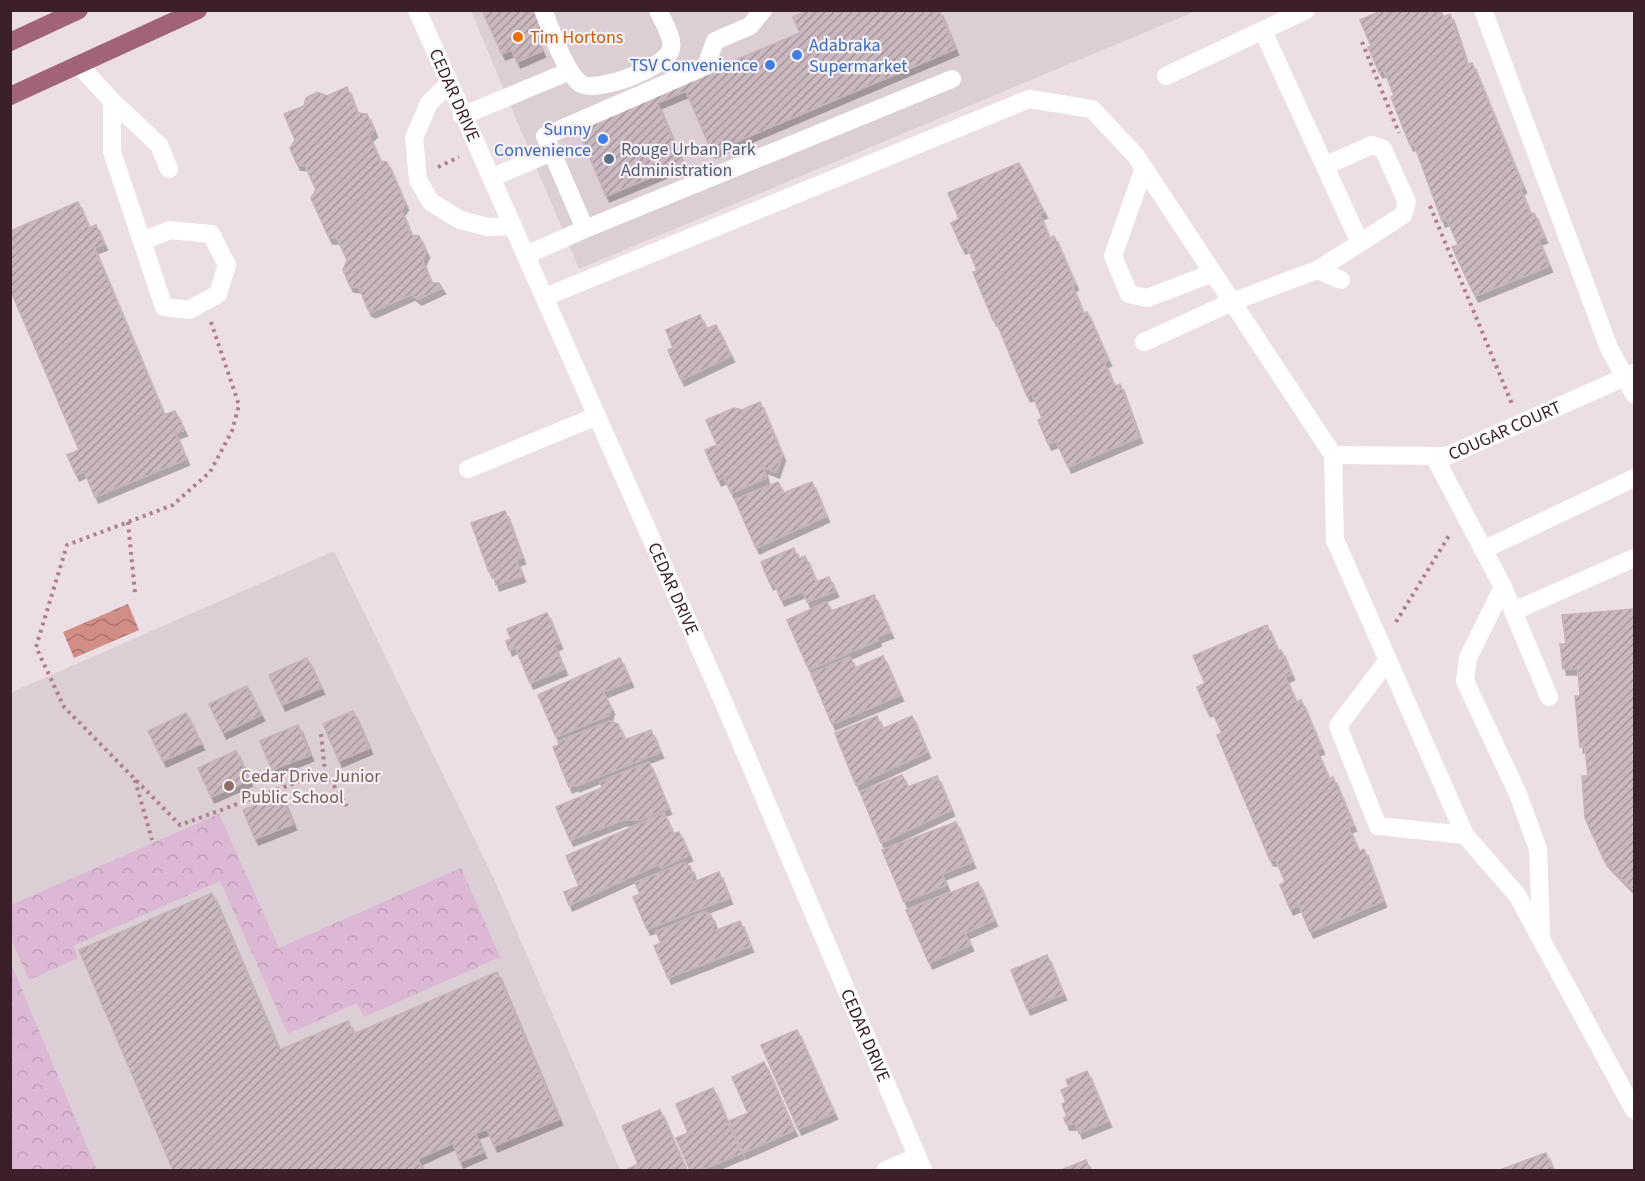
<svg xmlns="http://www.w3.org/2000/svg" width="1645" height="1181" viewBox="0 0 1645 1181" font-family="'Source Sans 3',sans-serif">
<defs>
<pattern id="park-crowns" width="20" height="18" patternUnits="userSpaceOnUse" patternTransform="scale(1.5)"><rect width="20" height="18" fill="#ddb8d5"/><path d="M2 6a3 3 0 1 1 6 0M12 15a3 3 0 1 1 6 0" fill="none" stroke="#bf9eb7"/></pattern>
<pattern id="water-waves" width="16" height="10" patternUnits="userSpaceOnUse" patternTransform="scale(1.5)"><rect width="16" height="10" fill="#d28d86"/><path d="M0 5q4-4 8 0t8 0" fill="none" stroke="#ac736e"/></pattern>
<pattern id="building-hatch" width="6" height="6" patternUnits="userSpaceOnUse" patternTransform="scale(1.5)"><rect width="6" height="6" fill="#c9b8c0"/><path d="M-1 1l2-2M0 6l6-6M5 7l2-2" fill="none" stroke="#a4959c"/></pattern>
<filter id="shadow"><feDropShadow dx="3.5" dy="6" stdDeviation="0" flood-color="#0004"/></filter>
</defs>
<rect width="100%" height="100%" fill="#ebdfe5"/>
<g fill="#dbced4">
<polygon points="471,11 1196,11 579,269"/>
<polygon points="334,551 494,879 620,1170 97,1170 11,963 10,693"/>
</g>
<g fill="url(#park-crowns)">
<polygon points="219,814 279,948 461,868 500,957 364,1017 357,1003 288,1034 220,881 73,946 78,958 29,980 11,939 11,905"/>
<polygon points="11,963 16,975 97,1170 11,1170"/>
</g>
<polygon fill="url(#water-waves)" points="128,604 139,630 74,658 63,632"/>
<g fill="url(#building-hatch)" stroke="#c5b2bb" stroke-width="1.5" filter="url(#shadow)">
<polygon points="482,10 534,10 545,35 537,39 542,51 517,62 512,50 502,54"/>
<polygon points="808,10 939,10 955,49 712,152 686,91 657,103 683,164 606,196 577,127 800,33 793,17"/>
<polygon points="1383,10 1441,10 1443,17 1450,14 1467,65 1472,63 1523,187 1520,189 1530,214 1534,213 1544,237 1538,239 1549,266 1475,296 1452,247 1458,245 1447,219 1442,221 1414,144 1410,145 1391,97 1394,96 1384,70 1379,72 1368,47 1371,46 1360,20"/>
<polygon points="347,87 357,113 367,114 374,131 369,136 380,161 387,162 405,204 401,210 411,235 419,236 426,252 422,260 431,283 439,283 442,288 418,299 412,294 372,312 368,310 359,287 350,286 343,270 347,260 337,238 329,238 311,198 316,190 305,165 297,164 290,148 295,140 284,114 304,106 306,98 317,92 327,96"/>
<polygon points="1019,163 1044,212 1039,214 1049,238 1054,236 1075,284 1072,286 1083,314 1087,312 1108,360 1104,362 1114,387 1120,384 1139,437 1068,467 1056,441 1048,444 1038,420 1042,418 1032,394 1027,396 995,319 993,320 973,272 977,271 967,246 962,248 951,223 959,219 948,193"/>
<polygon points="78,202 89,228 96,225 104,244 94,248 164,415 175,411 184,430 175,433 186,459 95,497 84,471 76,475 67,455 79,450 10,289 10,231"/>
<polygon points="700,315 706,329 716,325 731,356 681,380 668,350 673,348 666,330"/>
<polygon points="760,402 782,455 776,472 763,467 766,478 731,493 724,477 718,480 705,450 717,445 706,420 734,408 742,410"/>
<polygon points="778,482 783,493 812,482 826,516 756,548 735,500"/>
<polygon points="505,511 522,558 516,560 522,576 496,585 492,571 489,572 471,523"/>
<polygon points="794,548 798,559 805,556 816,582 829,577 835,591 807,602 803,591 781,600 774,582 770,584 761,562"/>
<polygon points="874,595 890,632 877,637 878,640 809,670 787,620 827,602 831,611"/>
<polygon points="1634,609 1634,888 1632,889 1604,860 1585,818 1582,776 1588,776 1585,747 1580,747 1575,696 1580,696 1578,669 1563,669 1560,644 1566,644 1562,615"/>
<polygon points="547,613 559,643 554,645 564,669 530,683 515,647 509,650 506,641 511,639 507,629"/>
<polygon points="1267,625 1278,652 1281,650 1291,674 1285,677 1296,702 1301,700 1321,748 1316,750 1329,779 1333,777 1353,825 1348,827 1359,852 1364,849 1383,901 1310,932 1299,905 1290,909 1280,885 1285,882 1276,860 1270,860 1217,735 1222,733 1211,709 1207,711 1197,687 1205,683 1193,656"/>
<polygon points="883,656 900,695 832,724 811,674 850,657 855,668"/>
<polygon points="307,658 321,688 282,705 269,675"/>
<polygon points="620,658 630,681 603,692 611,708 609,715 556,737 538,695"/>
<polygon points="247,686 261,715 223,733 209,704"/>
<polygon points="353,711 369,748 339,761 323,724"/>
<polygon points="186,713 201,744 163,761 148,731"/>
<polygon points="877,716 882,729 912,716 927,752 856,785 835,733"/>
<polygon points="610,721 618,724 624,740 651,730 660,752 576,786 576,784 569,787 553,747 559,745 558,742"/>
<polygon points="298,725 310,755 272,770 260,741"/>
<polygon points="236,751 249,780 211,797 198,768"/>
<polygon points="649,762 668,808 640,820 622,820 570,840 556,807 602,788 600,782"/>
<polygon points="902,775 908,787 937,776 951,810 881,843 860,792"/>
<polygon points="281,794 293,824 255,839 243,810"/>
<polygon points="664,813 673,834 679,832 689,855 661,868 659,864 569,905 564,892 579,886 566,856"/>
<polygon points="956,822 972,862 942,874 946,885 904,902 882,850"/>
<polygon points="683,863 690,866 693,875 691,883 719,872 729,898 647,929 633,897 640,894 635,883"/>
<polygon points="978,882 994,920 965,933 970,945 929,963 906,910"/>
<polygon points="212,893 279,1050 348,1021 354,1034 497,972 559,1119 494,1146 487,1129 475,1133 483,1152 460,1162 453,1143 418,1159 423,1170 173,1170 79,950"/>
<polygon points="704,912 711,915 714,924 712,932 740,921 750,946 668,978 654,946 661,943 656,932"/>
<polygon points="1047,955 1063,994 1027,1009 1011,970"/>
<polygon points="797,1030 834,1113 798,1129 761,1045"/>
<polygon points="764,1062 794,1130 743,1153 729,1121 748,1113 732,1077"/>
<polygon points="1087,1071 1108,1121 1079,1133 1076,1124 1066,1124 1064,1118 1067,1117 1062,1104 1066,1102 1061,1090 1069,1087 1066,1080"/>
<polygon points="713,1088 741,1153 701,1170 690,1170 676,1138 688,1133 676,1104"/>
<polygon points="660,1110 686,1170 626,1170 638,1164 622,1126"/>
<polygon points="1546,1153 1553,1170 1502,1170 1502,1169"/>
<polygon points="1086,1160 1090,1170 1061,1170"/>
</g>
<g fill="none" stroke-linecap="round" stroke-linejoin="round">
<g stroke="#af7f91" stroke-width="4" stroke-dasharray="3 4.5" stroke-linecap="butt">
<polyline points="1362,42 1399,133"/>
<polyline points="438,167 459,157"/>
<polyline points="1430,206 1512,404"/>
<polyline points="211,322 239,405 232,431 210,472 173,505 67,545 36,647 64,707 180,825 325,772 347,806"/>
<polyline points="128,522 135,593"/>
<polyline points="1396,622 1450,534"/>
<polyline points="321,734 325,772"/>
<polyline points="135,780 152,840"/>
</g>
<g stroke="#fff" stroke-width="18">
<path id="s1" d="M417 10 724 703 923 1170"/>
<path d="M543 10C551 29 565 73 581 84 597 93 666 68 671 49 674 38 662 20 658 10"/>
<polyline points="763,10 750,26 715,41 706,66 545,136 585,229 952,79"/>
<polyline points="1483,10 1609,348 1634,394"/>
<polyline points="1263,31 1360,243 1317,270"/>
<polyline points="79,65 112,101 112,152 164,307 189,310 218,294 227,265 211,234 170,230 142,241"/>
<polyline points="1166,76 1306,10"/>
<polyline points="449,84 429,103 414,138 418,180 431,202 460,220 488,227 513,226"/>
<polyline points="112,101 159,145 169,169"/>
<polyline points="462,116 570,71"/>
<polyline points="1325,166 1372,145 1383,149 1407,202 1403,215 1360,243"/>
<polyline points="1144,168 1113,256 1129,294 1147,298 1213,273"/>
<polyline points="493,177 552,152"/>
<polyline points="526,255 585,229"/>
<polyline points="545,297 1029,99 1092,109 1136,156 1333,455 1335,540 1465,835 1517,895 1634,1110"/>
<polyline points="1144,342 1232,302 1317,270 1341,280"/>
<path id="s2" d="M1333 455 1447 456 1634 373"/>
<polyline points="1435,458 1503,587 1549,697"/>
<polyline points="468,469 597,416"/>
<polyline points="1483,550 1634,478"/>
<polyline points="1503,587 1468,658 1465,681 1518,794 1538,849 1541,933"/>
<polyline points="1514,611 1634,558"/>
<polyline points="1388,660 1338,726 1378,826 1465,835"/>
<polyline points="886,1170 917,1157"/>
</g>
<g stroke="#a16377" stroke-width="18">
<polyline points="10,42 79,10"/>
<polyline points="10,96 198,10"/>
</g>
</g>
<circle fill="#e8710a" stroke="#f8f0f4" stroke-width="2" cx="518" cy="37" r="6"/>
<g fill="#3f7fe0" stroke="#f8f0f4" stroke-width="2">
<circle cx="797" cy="55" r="6"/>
<circle cx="770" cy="65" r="6"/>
<circle cx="603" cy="139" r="6"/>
</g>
<circle fill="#5c6f8a" stroke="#f8f0f4" stroke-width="2" cx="609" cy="159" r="6"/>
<circle fill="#8d6e63" stroke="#f8f0f4" stroke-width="2" cx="229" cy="786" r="6"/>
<g text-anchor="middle" stroke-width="4.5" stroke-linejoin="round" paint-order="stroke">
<g font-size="18" fill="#c56008" stroke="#f8f0f4" text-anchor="start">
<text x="530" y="43">Tim Hortons</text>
</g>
<g font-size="18" fill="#366cbe" stroke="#f8f0f4" text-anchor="end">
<text x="809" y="51" text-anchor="start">Adabraka<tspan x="809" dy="21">Supermarket</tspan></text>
<text x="758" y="71">TSV Convenience</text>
<text x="591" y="135">Sunny<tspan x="591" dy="21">Convenience</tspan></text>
</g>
<g font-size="18" fill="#3b2029" stroke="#f8f0f4">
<text dy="6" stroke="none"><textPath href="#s1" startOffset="93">CEDAR DRIVE</textPath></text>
<text dy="6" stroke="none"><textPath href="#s2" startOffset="177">COUGAR COURT</textPath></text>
<text dy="6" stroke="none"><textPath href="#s1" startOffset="633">CEDAR DRIVE</textPath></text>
<text dy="6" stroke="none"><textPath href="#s1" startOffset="1119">CEDAR DRIVE</textPath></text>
</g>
<g font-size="18" fill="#4e5e75" stroke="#f8f0f4" text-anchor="start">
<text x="621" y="155">Rouge Urban Park<tspan x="621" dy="21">Administration</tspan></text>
</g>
<g font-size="18" fill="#785e54" stroke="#f8f0f4" text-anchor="start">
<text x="241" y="782">Cedar Drive Junior<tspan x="241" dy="21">Public School</tspan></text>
</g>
</g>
<rect width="1645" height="1181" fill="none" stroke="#3b2029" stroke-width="24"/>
</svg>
